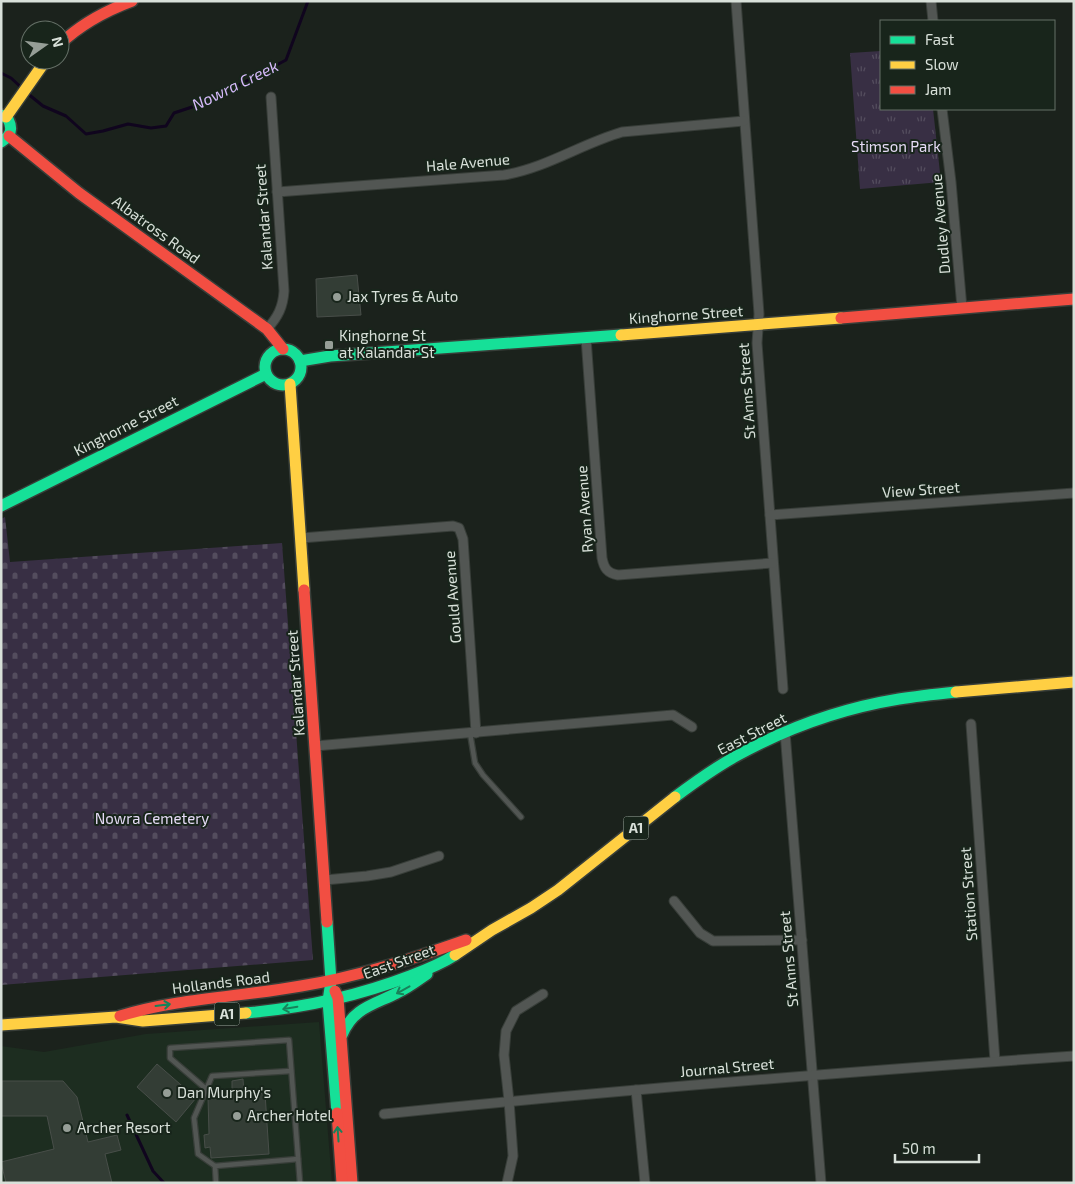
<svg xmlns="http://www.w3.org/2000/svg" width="1075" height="1184" viewBox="0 0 1075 1184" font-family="'Exo 2',sans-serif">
<defs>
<pattern id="cemetery-stones" width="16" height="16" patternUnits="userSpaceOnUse" patternTransform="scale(1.25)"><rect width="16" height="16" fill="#382f44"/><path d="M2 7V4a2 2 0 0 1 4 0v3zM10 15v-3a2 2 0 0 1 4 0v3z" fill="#544d5e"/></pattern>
<pattern id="park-tufts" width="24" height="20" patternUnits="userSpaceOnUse" patternTransform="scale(1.25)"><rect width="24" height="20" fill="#382f44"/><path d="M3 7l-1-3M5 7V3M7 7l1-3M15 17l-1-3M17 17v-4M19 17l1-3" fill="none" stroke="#544d5e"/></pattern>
</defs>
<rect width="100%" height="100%" fill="#1b221c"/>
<polygon fill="#1d2d20" points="319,1022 332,1183 1,1183 1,1046 44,1052 146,1034"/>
<polygon fill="url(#cemetery-stones)" points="5,517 10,562 282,543 313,960 1,985 1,519"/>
<polygon fill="url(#park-tufts)" points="881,51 881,109 933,109 941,182 860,189 850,53"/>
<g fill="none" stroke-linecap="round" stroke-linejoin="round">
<g stroke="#10051e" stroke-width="3">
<polyline points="1,73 11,78 23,89"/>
<polyline points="27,93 43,106 66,116 86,134 103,131 128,124 151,128 166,126 174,113 207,102 286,60 308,1"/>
<polyline points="127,1115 153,1171 164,1183"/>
</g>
</g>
<g fill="#333d35" stroke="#484e49">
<polygon points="357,275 361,315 317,317 316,279"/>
<polygon points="157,1064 196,1098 176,1122 137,1087"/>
<polygon points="243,1079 244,1094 265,1093 269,1154 211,1158 210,1147 205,1148 204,1135 209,1134 208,1097 232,1095 232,1081"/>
<polygon points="2,1081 63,1081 77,1097 88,1142 117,1135 121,1150 105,1154 112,1183 6,1183 1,1162 54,1149 47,1116 1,1116"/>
</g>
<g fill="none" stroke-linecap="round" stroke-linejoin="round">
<defs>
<g id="lane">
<polyline points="470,733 475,763 483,775 521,817"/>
<polyline points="205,1088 170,1058 170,1048 289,1040 300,1183"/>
<polyline points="215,1166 198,1154 194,1118 212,1076 291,1071"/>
<polyline points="216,1183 215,1166 298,1159"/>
</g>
<g id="street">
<polyline points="736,1 759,314 757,343 783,689"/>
<polyline points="931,1 933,21"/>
<polyline points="942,109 951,182 962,308"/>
<path d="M277 192 504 175C546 168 581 144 622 132L744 121"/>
<path d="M267 329C278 317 283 307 284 291L271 97"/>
<path d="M586 338 602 558C604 568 607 573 618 575L773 563"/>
<polyline points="770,515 1074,493"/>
<polyline points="301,538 453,526 459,528 463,539 476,733"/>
<polyline points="971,724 995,1061"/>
<polyline points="785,732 821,1183"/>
<polyline points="315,746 673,715 692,727"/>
<polyline points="325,880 367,876 391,872 439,856"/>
<polyline points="674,901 700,933 713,941 802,940"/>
<polyline points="636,1090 645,1183"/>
<path d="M384 1114C614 1090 844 1072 1074 1056"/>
<polyline points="507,1183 513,1156 509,1101 504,1055 506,1031 516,1011 543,994"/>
</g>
<g id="fast">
<path d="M1 115 8 119C13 129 11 136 1 142"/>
<circle cx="283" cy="367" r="18"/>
<polyline points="300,361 330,356 621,335"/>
<polyline points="1,506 266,374"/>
<path d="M675 797C695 782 716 767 738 755 787 728 844 708 899 699 918 696 937 694 956 692"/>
<polyline points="327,922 331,981 328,1001 337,1113"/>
<path d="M246 1013C302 1008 358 996 410 976 426 970 441 964 455 955"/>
<path d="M342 1035C353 1008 373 1005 397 993 408 988 417 981 427 974"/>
</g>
<g id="slow">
<polyline points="6,117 46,60"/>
<polyline points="621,335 841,318"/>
<polyline points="290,384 304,590"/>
<polyline points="956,692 1074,682"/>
<polyline points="455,955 492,930 531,908 558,890 675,797"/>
<polyline points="1,1025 116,1017 143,1021 246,1013"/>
</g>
<g id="jam">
<path d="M60 44C81 24 105 11 132 1"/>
<polyline points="9,136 79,193 267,329 283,349"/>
<polyline points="841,318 1074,299"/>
<polyline points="304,590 327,922"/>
<polyline points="335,991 338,998 352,1183"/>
<path d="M120 1016C179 998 240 997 301 986 357 977 412 959 466 940"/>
<polyline points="337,1113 342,1183"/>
</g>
</defs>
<use href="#lane" stroke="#383e39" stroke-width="7"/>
<use href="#street" stroke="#383e39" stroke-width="11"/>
<use href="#fast" stroke="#383e39" stroke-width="14"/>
<use href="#slow" stroke="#383e39" stroke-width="14"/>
<use href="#jam" stroke="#383e39" stroke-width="14"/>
<use href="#lane" stroke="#525653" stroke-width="4.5"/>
<use href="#street" stroke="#525653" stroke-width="9"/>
<use href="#fast" stroke="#16e098" stroke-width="11"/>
<use href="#slow" stroke="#ffcf43" stroke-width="11"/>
<use href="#jam" stroke="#f24e42" stroke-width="11"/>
</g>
<defs><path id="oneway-shaft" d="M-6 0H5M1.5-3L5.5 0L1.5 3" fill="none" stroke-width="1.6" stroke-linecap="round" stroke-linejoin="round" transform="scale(1.25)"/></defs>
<g stroke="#17825a">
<use href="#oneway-shaft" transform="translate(403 990) rotate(151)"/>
<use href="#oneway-shaft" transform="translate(163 1005) rotate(-7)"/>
<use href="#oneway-shaft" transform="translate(290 1008) rotate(170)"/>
<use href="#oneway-shaft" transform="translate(338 1134) rotate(-94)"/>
</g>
<g fill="#969e97" stroke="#18251b" stroke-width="2">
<circle cx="337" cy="297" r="5"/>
<rect x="324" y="340" width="10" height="10" rx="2.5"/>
<circle cx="167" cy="1093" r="5"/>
<circle cx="237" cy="1116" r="5"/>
<circle cx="67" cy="1128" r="5"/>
</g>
<g text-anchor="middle" stroke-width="4" stroke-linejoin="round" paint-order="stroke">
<g fill="#18251b" stroke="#9ea8a0" stroke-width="1">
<rect x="623.5" y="816.5" width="25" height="23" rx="4"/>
<rect x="214.5" y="1002.5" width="25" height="23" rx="4"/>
</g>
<g font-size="14" font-weight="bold" fill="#d8e0d9">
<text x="636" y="833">A1</text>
<text x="227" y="1019">A1</text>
</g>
<g font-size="15" fill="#e6dbf6" stroke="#18251b">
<text x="896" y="152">Stimson Park</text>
<text x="152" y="824">Nowra Cemetery</text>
</g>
<g font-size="15" fill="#d8e0d9" stroke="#18251b">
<text transform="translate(468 163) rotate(-5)" y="5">Hale Avenue</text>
<text transform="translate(264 217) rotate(-94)" y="5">Kalandar Street</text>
<text transform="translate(941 224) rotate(-95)" y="5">Dudley Avenue</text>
<text transform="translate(156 230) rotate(36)" y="5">Albatross Road</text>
<text transform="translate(686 315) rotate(-4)" y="5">Kinghorne Street</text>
<text transform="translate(747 391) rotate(-94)" y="5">St Anns Street</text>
<text transform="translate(126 426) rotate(-27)" y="5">Kinghorne Street</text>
<text transform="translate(921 490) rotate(-4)" y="5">View Street</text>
<text transform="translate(585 509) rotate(-94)" y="5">Ryan Avenue</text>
<text transform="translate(453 597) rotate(-94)" y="5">Gould Avenue</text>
<text transform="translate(296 683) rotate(-94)" y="5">Kalandar Street</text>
<text transform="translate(752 734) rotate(-27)" y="5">East Street</text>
<text transform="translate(969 894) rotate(-94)" y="5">Station Street</text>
<text transform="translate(789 959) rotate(-95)" y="5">St Anns Street</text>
<text transform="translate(399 962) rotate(-20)" y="5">East Street</text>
<text transform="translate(221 983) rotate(-7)" y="5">Hollands Road</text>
<text transform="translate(727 1068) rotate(-5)" y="5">Journal Street</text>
</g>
<g font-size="15" fill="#d8e0d9" stroke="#18251b" text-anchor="start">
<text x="347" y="302">Jax Tyres &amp; Auto</text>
<text x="339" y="341">Kinghorne St<tspan x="339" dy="17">at Kalandar St</tspan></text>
<text x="177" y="1098">Dan Murphy's</text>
<text x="247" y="1121">Archer Hotel</text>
<text x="77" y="1133">Archer Resort</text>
</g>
<g font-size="16" font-style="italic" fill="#d7bbfc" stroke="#18251b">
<text transform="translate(235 85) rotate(-26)" y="6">Nowra Creek</text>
</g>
</g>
<rect width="1075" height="1184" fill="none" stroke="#d8e0d9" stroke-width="5"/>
<rect x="880" y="20" width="175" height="90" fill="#18251b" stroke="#657067"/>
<rect x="890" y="36" width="25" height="8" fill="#16e098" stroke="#657067"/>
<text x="925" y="45" font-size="15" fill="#d8e0d9">Fast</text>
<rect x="890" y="61" width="25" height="8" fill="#ffcf43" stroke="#657067"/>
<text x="925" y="70" font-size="15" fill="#d8e0d9">Slow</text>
<rect x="890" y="86" width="25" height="8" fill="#f24e42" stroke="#657067"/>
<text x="925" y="95" font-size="15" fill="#d8e0d9">Jam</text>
<g transform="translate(45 45) rotate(76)"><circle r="24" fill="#18251b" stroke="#657067"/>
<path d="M0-4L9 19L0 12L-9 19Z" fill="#969e97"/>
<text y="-8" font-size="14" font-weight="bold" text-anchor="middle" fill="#d8e0d9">N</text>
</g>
<path d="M895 1154v8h84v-8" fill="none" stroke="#d8e0d9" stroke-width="2.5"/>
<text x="902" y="1154" font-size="15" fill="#d8e0d9" stroke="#18251b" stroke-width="4" paint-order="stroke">50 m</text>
</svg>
